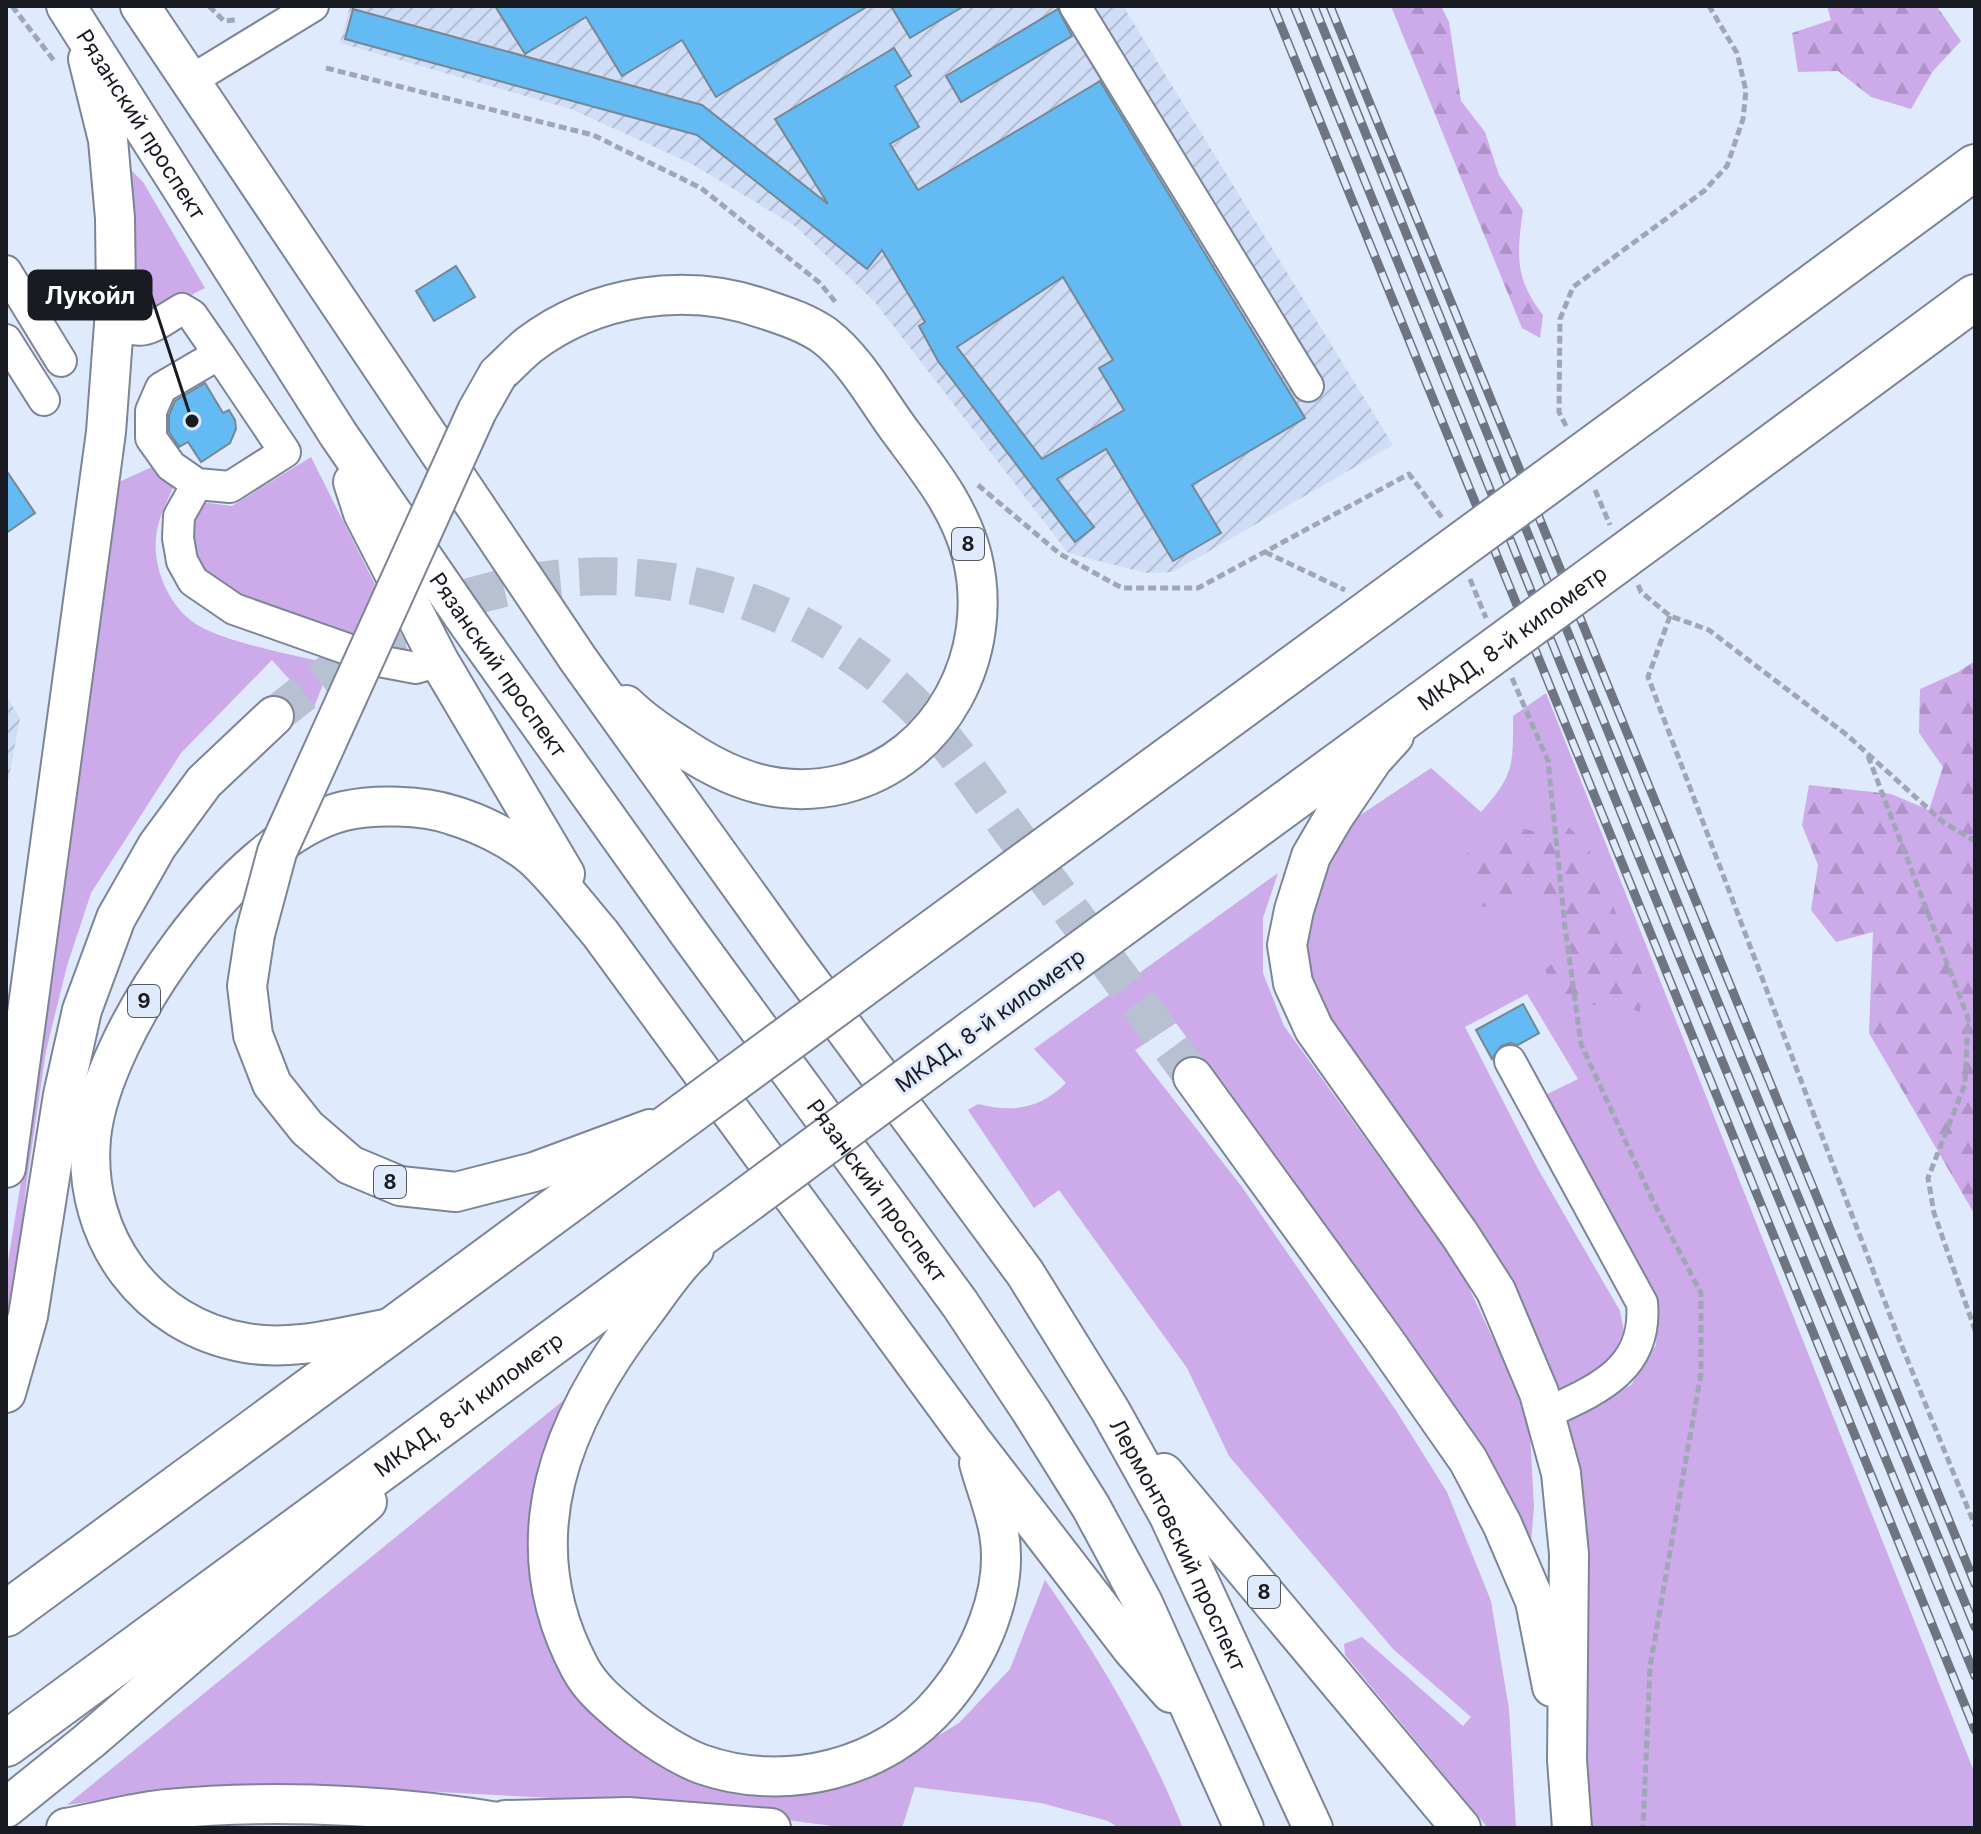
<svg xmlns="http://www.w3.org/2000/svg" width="1981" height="1834" viewBox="0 0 1981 1834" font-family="Inter,sans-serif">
<defs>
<pattern id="industrial-furrows" width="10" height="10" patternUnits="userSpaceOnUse" patternTransform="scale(2)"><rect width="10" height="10" fill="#cfddf6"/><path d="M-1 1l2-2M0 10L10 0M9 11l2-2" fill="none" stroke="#b1bdd3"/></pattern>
<pattern id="forest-firs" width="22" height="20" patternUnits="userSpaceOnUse" patternTransform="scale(2)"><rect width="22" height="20" fill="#cdaaea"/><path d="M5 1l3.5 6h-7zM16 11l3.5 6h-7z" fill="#af92c8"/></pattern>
</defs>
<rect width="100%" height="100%" fill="#e0eafd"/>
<g fill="url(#industrial-furrows)">
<polygon points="350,6 1123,6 1393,445 1173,572 1146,573 1068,553 874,301 795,226 692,164 571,109 340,43"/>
<polygon points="6,696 20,718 6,793"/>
</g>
<g fill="#cdaaea">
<polygon points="130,169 143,182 205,288 151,315 139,308 133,291 136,233"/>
<polygon points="311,457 412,658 242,603 205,582 189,540 201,502 232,506"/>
<path d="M152 467 164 472 175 483C169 498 160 514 157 530 151 562 165 598 189 619 214 641 296 655 331 664L314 707 272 660 181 753 91 893 67 966 46 1051 26 1187 16 1290 6 1326V1274L36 1089 114 511 119 482Z"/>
<path d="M1546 693 1975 1774V1828H1578L1565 1450 1570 1416 1631 1385 1656 1345 1657 1311 1539 1098 1578 1079 1527 994 1465 1027 1538 1169 1620 1311 1626 1340 1609 1369 1550 1395 1305 983 1301 948 1320 862 1353 820 1431 768 1481 812C1515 774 1513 765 1513 716Z"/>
<path d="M1278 873 1263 918V973L1284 1026 1461 1271 1529 1415 1534 1506 1529 1568 1480 1453 1402 1329 1176 1023 1135 1050 1242 1187 1395 1409 1447 1492 1491 1601 1509 1709 1516 1828H1488L1345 1655 1344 1644 1362 1637 1463 1726 1471 1717 1393 1649 1229 1456 1187 1368 1059 1190 1034 1208 968 1110 978 1104C1012 1113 1040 1109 1066 1083L1034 1049Z"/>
<path d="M575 1391 540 1588 648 1752 886 1767 959 1723 1010 1669 1045 1580C1099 1657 1148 1741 1183 1828H1119L1108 1821 1041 1803 915 1787 902 1828H848L665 1804 420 1791 197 1787 67 1805Z"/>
</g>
<g fill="url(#forest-firs)">
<path d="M1391 6H1441L1449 22 1461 101 1485 132 1499 175 1523 210C1517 254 1514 278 1543 315L1540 338 1522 328Z"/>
<polygon points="1827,6 1938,8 1961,41 1933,71 1911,109 1871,97 1838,71 1798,72 1792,33 1831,20"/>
<polygon points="1975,661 1975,1215 1869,1033 1873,932 1836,942 1811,910 1818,865 1802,825 1809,785 1891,794 1929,810 1943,767 1919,733 1920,689 1958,672"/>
<polygon points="1513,826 1541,833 1568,826 1587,846 1648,987 1639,1012 1612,999 1585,1008 1559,995 1545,970 1566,952 1574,924 1555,904 1535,899 1509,910 1481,906 1464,883 1464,855"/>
</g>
<g fill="#64baf3" stroke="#768794" stroke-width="2" fill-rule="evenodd">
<polygon points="495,6 868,6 716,97 682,40 622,76 586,17 525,54"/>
<polygon points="891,6 964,6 910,38"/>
<path d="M353 9 702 105 828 204 775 119 894 48 911 76 895 86 919 127 890 144 918 190 1100 81 1305 418 1192 485 1221 533 1173 561 1106 449 1057 479 1094 527 1075 542 938 361 919 326 925 322 882 250 867 269 697 135 345 39ZM1063 277 1113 360 1099 368 1124 410 1042 459 957 347Z"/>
<polygon points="1058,9 1072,36 961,102 946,76"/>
<polygon points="456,266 475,297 434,321 416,291"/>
<polygon points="205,383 223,413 229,410 235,420 236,429 230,443 201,462 188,442 179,447 169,432 169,415 175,401"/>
<polygon points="6,470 35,513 6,533"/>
<polygon points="1523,1004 1539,1033 1518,1045 1510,1043 1501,1046 1492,1059 1476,1030"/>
</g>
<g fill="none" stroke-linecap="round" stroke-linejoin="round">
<path stroke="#b8c1d1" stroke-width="38" stroke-dasharray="38 19" stroke-linecap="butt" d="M274 716C317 682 360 648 408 622 441 604 480 593 517 585 657 557 791 598 899 691 942 728 979 787 1013 833 1073 914 1133 995 1193 1077"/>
<defs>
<g id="minor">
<polyline points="1075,6 1308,386"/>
<polyline points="190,81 313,6"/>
<polyline points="6,271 61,361"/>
<path d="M114 320C142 341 156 324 182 309L192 315 219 354 161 388 151 411V438L171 466 197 484 230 487 285 452 219 354"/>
<polyline points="6,340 44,400"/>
<polyline points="197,484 179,516 178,538 182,561 193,581 234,609 384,662 416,668 439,661"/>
<path d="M1510 1061 1642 1303C1648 1370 1596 1390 1545 1414"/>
</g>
<g id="major">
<path id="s1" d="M66 6 338 434 468 623 688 932 960 1304 1031 1411 1091 1507 1143 1603 1244 1828"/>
<path id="s2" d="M140 6 578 659 789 953 1025 1273 1110 1410 1169 1516 1313 1828"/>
<path d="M498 374C508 365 518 354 529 345 595 295 686 281 764 309 785 316 807 323 825 336 856 360 877 400 900 431 929 470 960 508 972 556 996 653 942 759 843 784 781 799 730 780 679 745 660 733 642 721 626 705"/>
<polyline points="353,482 363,513 439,661 565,874"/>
<polyline points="1394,736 1373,759 1335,815 1311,856 1294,910 1287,945 1293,983 1314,1029 1460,1235 1496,1291 1539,1393 1561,1473 1569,1554 1567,1760 1572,1828"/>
<polyline points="255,934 247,986 253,1035 272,1084 307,1128 350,1165 400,1186 456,1192 534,1172 650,1129"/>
<polyline points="1193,1077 1382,1337 1468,1460 1502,1524 1535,1601 1552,1687"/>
<polyline points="6,1168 106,432 116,297 115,218 108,140 88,59"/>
<path d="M694 1250C675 1267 660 1291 645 1311 562 1418 511 1539 580 1668 591 1689 611 1705 629 1720 651 1737 675 1754 701 1764 785 1794 886 1769 943 1700 980 1656 1009 1591 999 1533 995 1509 985 1486 979 1463"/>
<path d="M396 1327C348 1335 295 1352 246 1343 147 1326 82 1238 91 1138 101 1032 237 837 344 811 374 804 423 805 452 815 479 823 510 838 532 856 555 876 580 910 600 933L972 1441 1132 1649 1171 1693"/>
<polyline points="6,1393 28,1316 63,1095 82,1010 116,918 157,846 204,782 274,716"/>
<polyline points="1164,1473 1461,1828"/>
<polyline points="6,1808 89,1741 367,1502"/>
<polyline points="505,1820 628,1817 771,1828"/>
<path d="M66 1828C100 1822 134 1812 168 1809 284 1798 418 1806 532 1828"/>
</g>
<g id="highway">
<polyline points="1644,411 1975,167"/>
<polyline points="1685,511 1975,297"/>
<polyline points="913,947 1378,606"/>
<polyline points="975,1031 1422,704"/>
<polyline points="6,1614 686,1114"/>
<path id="s3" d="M6 1744 748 1199"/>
</g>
</defs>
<use href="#minor" stroke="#7c8596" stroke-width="34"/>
<use href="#major" stroke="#7c8596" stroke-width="42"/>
<use href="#highway" stroke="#7c8596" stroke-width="48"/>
<g stroke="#9fa7b6" stroke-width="5" stroke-dasharray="8 4" stroke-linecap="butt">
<polyline points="12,6 55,62"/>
<polyline points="209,6 224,21 235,20"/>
<polyline points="326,68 593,135 701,188 820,283 837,304"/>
<polyline points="1566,426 1559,412 1560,319 1573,287 1704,191 1727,166 1743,119 1746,91 1737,53 1709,6"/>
<polyline points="978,485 1060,554 1122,588 1198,588 1409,474 1443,519"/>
<polyline points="1595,490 1610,525"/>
<polyline points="1265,552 1345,590"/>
<polyline points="1470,579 1486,618"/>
<polyline points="1638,585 1641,592 1670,616 1709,630 1847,735 1943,822 1975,841"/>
<polyline points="1670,616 1648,677 1899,1339 1975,1526"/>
<polyline points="1512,678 1548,761 1565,927 1581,1044 1653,1201 1701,1293 1701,1373 1650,1667 1643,1828"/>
<polyline points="1868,756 1968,1018 1965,1084 1928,1178 1934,1213 1975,1330"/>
</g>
<use href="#minor" stroke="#fff" stroke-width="30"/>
<use href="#major" stroke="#fff" stroke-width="38"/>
<use href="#highway" stroke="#fff" stroke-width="44"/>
<defs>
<g id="rail">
<polyline points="1273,6 1975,1730"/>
<polyline points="1294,6 1679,956 1975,1676"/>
<polyline points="1314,6 1697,951 1975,1627"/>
<polyline points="1330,6 1975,1584"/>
</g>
</defs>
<use href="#rail" stroke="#6e7480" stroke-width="9"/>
<use href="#rail" stroke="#e0eafd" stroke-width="6" stroke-dasharray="18" stroke-linecap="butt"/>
<defs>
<polyline id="major-bridge" points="255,934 277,852 477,411 498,374"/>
<g id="highway-bridge">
<polyline points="1378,606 1644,411"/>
<path id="s4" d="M1422 704 1685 511"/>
<polyline points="686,1114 913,947"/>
<polyline points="748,1199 975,1031"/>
</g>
</defs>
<use href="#major-bridge" stroke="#7c8596" stroke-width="42" stroke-linecap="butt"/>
<use href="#highway-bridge" stroke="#7c8596" stroke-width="48" stroke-linecap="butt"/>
<use href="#major-bridge" stroke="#fff" stroke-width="38"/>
<use href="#highway-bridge" stroke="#fff" stroke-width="44"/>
</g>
<g text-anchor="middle" stroke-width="6" stroke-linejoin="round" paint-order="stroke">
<g fill="#e0eafd" stroke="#545a64" stroke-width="2">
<rect x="952" y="528" width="32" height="32" rx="6"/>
<rect x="128" y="985" width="32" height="32" rx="6"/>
<rect x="374" y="1166" width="32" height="32" rx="6"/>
<rect x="1248" y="1576" width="32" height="32" rx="6"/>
</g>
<g font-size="20" font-weight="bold" fill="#181c22">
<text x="968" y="551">8</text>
<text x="144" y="1008">9</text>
<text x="390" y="1189">8</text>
<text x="1264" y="1599">8</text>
</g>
<g font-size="22" fill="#181c22" stroke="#e0eafd">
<text dy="8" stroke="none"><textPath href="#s1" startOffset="140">Рязанский проспект</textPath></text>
<text dy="8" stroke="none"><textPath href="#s4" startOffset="112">МКАД, 8-й километр</textPath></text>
<text dy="8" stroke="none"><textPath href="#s1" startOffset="788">Рязанский проспект</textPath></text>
<text transform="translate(990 1020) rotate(-36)" y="8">МКАД, 8-й километр</text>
<text dy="8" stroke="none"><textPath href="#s1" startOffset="1436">Рязанский проспект</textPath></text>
<text dy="8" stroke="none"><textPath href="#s3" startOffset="574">МКАД, 8-й километр</textPath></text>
<text dy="8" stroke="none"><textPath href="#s2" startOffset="1858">Лермонтовский проспект</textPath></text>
</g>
</g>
<path fill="none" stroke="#181c22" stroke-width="3" d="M192 421L151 295"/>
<circle fill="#181c22" stroke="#e0eafd" stroke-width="3" cx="192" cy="421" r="8"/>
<rect fill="#181c22" stroke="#181c22" stroke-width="3" x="29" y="271" width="122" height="48" rx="8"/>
<g font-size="24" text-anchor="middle" font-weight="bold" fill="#fff">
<text x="90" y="304">Лукойл</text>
</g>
<rect width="1981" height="1834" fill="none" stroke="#181c22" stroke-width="16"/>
</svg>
